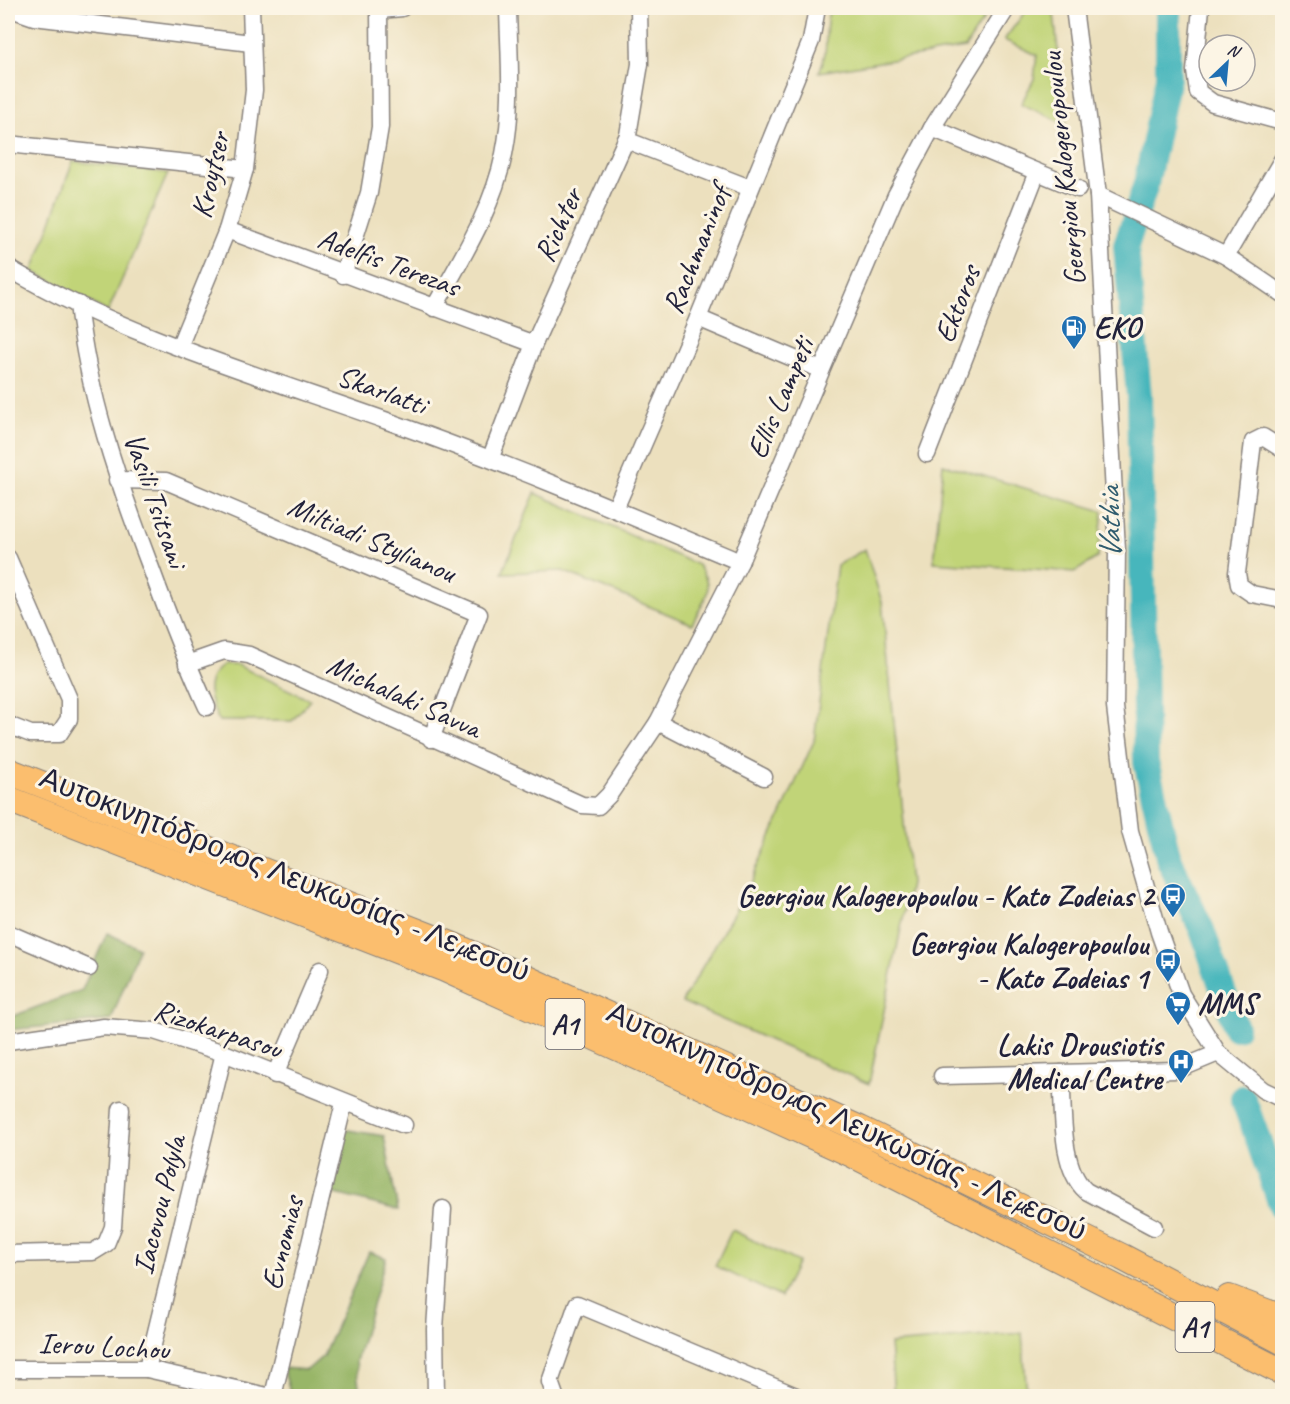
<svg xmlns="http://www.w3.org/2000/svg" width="1290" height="1404" viewBox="0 0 1290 1404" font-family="Caveat,sans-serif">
<rect width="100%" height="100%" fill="#fcf5e5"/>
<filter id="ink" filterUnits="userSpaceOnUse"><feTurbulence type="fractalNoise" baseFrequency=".0167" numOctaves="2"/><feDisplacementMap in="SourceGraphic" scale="12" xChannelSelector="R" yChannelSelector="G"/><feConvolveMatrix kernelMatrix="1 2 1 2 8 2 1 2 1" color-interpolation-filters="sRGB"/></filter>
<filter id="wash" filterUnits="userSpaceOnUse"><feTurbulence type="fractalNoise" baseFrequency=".008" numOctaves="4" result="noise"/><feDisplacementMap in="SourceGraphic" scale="24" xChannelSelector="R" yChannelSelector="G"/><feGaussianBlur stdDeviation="1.35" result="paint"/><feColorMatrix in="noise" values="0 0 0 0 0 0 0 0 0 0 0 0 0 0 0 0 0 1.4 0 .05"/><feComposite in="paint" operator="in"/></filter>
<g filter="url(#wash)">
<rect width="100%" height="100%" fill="#ece0be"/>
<g fill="#c1d478" stroke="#727b5a" stroke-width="1.5">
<path d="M830 8H985L986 15 980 25 965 48 819 72C831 47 822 32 830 8Z"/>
<polygon points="1028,8 1048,8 1054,14 1066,124 1021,104 1034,79 1037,55 1004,40"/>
<polygon points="73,161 168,173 108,312 33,271"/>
<polygon points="943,464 1103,511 1098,557 1075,572 934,562"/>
<path d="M535 493 698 565C717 591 704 598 692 624L563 571 502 573Z"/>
<polygon points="865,549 882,602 910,884 869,1084 682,1002 746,892 814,741 837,565"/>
<path d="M223 665H237L310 700 292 721H219C209 701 201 680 223 665Z"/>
<polygon points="732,1230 798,1262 781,1297 715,1266"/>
<polygon points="1022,1333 1027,1396 894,1396 890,1344"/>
</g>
<g fill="#98b668" stroke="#5d6c52" stroke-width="1.5">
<polygon points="107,933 139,948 111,1020 8,1030 8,1018 82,990"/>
<polygon points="348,1130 384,1136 398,1210 328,1192 342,1136"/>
<polygon points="369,1252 386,1258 356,1361 360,1396 298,1396 290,1392 283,1368 307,1370 323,1356"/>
</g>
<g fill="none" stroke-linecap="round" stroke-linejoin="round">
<g stroke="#47b6bc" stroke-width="26">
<polyline points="1168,8 1168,78 1146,184 1126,246 1139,396 1146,762 1169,860 1202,930 1236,1028"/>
<polyline points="1243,1098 1282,1207"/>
</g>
</g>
</g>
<g filter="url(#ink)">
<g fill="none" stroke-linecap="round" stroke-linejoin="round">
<defs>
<g id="minor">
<polyline points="8,8 34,17 251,43"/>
<polyline points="1074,8 1098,195 1117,550 1115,707 1130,831 1159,932 1181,994 1218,1053 1263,1090 1282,1099"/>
<polyline points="1201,8 1195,71 1198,92 1213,103 1282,122"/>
<polyline points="380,10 402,8"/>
<polyline points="932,128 1078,189"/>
<polyline points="626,140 750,188"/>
<polyline points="8,144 245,169"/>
<polyline points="1098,195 1226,256 1282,294"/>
<polyline points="227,230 534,344"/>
<polyline points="1226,256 1282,160"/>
<path d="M8 268C123 336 264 377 390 422 509 464 624 513 740 562"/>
<polyline points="343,275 369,193 380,127 379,8"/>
<path d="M78 304C88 394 117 479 149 563 167 612 185 660 207 707"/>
<path d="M434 308C461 259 493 209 504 154 514 106 509 56 508 8"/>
<polyline points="698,318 821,370"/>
<polyline points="179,347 227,230 245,169 254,90 251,8"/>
<polyline points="1282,449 1263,437 1253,442 1237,573 1239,585 1252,594 1282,600"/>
<polyline points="927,454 1037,172"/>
<polyline points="491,457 534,344 628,135 640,64 639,8"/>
<polyline points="117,480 166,481 479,614 431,739"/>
<polyline points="615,509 698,318 811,41 817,8"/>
<polyline points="8,558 69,699 69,719 59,734 31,734 8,725"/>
<polyline points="187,664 224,651 249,655 582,805 598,806 609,795 658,722 740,562 896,195 932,128 1007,8"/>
<polyline points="658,722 764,777"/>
<polyline points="8,933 89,968"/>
<polyline points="8,1041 104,1027 154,1031 224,1053 404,1125"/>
<path d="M1061 1073C1064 1108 1059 1167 1086 1191L1154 1227"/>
<polyline points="275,1075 320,970"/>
<polyline points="942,1076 1177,1070 1218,1053"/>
<polyline points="8,1254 93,1252 106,1244 113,1227 121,1109"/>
<polyline points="8,1369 147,1369 267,1396"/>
<polyline points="147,1369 224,1053"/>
<polyline points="273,1396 344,1103"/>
<polyline points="436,1396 435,1329 443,1209"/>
<polyline points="555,1396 550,1382 577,1304 796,1396"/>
</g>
<g id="highway">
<polyline points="8,771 454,946 860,1129 1122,1257 1282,1341"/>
<polyline points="8,799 445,969 852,1154 1282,1372"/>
<polyline points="1229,1298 1282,1318"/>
</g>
</defs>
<use href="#minor" stroke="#87817c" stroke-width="19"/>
<use href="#highway" stroke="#87817c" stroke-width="28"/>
<use href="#minor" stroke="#fff" stroke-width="16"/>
<use href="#highway" stroke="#fbbe6e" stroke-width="26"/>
</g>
</g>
<defs>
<symbol id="fuel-pin" viewBox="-11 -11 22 30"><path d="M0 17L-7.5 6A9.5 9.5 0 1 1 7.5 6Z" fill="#1f6fb2" stroke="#fcf5e5"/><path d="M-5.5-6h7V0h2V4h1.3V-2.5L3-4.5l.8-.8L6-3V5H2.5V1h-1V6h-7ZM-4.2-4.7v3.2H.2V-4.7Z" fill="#fff"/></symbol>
<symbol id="bus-pin" viewBox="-11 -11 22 30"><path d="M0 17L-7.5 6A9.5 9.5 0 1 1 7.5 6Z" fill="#1f6fb2" stroke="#fcf5e5"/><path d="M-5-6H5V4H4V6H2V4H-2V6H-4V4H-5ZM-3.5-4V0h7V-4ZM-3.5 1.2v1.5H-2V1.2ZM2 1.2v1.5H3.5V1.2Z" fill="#fff"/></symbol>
<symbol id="supermarket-pin" viewBox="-11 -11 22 30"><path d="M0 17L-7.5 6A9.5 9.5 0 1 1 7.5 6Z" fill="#1f6fb2" stroke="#fcf5e5"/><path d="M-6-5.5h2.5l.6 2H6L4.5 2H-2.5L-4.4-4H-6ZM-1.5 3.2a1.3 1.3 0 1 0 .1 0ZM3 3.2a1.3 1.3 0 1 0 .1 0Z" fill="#fff"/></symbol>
<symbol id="hospital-pin" viewBox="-11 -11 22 30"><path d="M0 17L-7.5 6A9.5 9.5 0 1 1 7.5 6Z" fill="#1f6fb2" stroke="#fcf5e5"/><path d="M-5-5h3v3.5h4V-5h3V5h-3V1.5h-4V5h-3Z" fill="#fff"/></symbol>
</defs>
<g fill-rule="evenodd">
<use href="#fuel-pin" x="1059" y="313" width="30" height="40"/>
<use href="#bus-pin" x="1158" y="881" width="30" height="40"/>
<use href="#bus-pin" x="1153" y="946" width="30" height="40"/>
<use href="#supermarket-pin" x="1163" y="989" width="30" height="40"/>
<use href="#hospital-pin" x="1166" y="1047" width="30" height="40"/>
</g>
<g text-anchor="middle" stroke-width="6" stroke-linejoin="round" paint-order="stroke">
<g fill="#fcf5e5" stroke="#63616e" stroke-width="1.5">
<rect x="545.5" y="999" width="39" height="50" rx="4.5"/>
<rect x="1175.5" y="1302" width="39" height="50" rx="4.5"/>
</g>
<g font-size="28" font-weight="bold" fill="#22223b">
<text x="565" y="1034">A1</text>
<text x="1195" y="1337">A1</text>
</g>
<g font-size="30" fill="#22223b" stroke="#fcf5e5">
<text transform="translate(1063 169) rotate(-96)" y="10">Georgiou Kalogeropoulou</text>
<text transform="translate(210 175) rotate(-77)" y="10">Kroytser</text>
<text transform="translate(558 225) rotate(-66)" y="10">Richter</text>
<text transform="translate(696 250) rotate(-68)" y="10">Rachmaninof</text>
<text transform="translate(389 262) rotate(20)" y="10">Adelfis Terezas</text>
<text transform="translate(957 304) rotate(-69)" y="10">Ektoros</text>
<text transform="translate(382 390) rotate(20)" y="10">Skarlatti</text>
<text transform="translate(780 398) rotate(-67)" y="10">Ellis Lampeti</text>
<text transform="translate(156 500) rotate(71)" y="10">Vasili Tsitsani</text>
<text transform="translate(372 539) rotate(23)" y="10">Miltiadi Stylianou</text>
<text transform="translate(404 696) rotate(24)" y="10">Michalaki Savva</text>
<text transform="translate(285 874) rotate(22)" y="10">Αυτοκινητόδρομος Λευκωσίας - Λεμεσού</text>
<text transform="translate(218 1029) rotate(18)" y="10">Rizokarpasou</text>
<text transform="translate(847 1121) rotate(25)" y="10">Αυτοκινητόδρομος Λευκωσίας - Λεμεσού</text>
<text transform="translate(159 1205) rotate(-76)" y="10">Iacovou Polyla</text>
<text transform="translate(282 1243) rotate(-76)" y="10">Evnomias</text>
<text transform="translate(104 1346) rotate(3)" y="10">Ierou Lochou</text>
</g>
<g font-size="30" font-weight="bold" fill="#22223b" stroke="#fcf5e5" text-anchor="end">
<text x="1094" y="338" text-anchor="start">EKO</text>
<text x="1154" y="906">Georgiou Kalogeropoulou - Kato Zodeias 2</text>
<text x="1148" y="954">Georgiou Kalogeropoulou<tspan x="1148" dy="34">- Kato Zodeias 1</tspan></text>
<text x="1198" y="1014" text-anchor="start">MMS</text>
<text x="1162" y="1055">Lakis Drousiotis<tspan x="1162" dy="34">Medical Centre</tspan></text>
</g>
<g font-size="32" font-style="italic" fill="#315d6f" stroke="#fcf5e5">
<text transform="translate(1109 523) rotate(-91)" y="11">Vathia</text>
</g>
</g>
<rect width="1290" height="1404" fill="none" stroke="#fcf5e5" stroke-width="30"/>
<g transform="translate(1227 63) rotate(26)"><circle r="28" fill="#fcf5e5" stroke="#a5a1a1" stroke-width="1.5"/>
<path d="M0-4.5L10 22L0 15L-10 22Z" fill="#1f6fb2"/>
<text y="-9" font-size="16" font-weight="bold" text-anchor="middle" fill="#22223b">N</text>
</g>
</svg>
